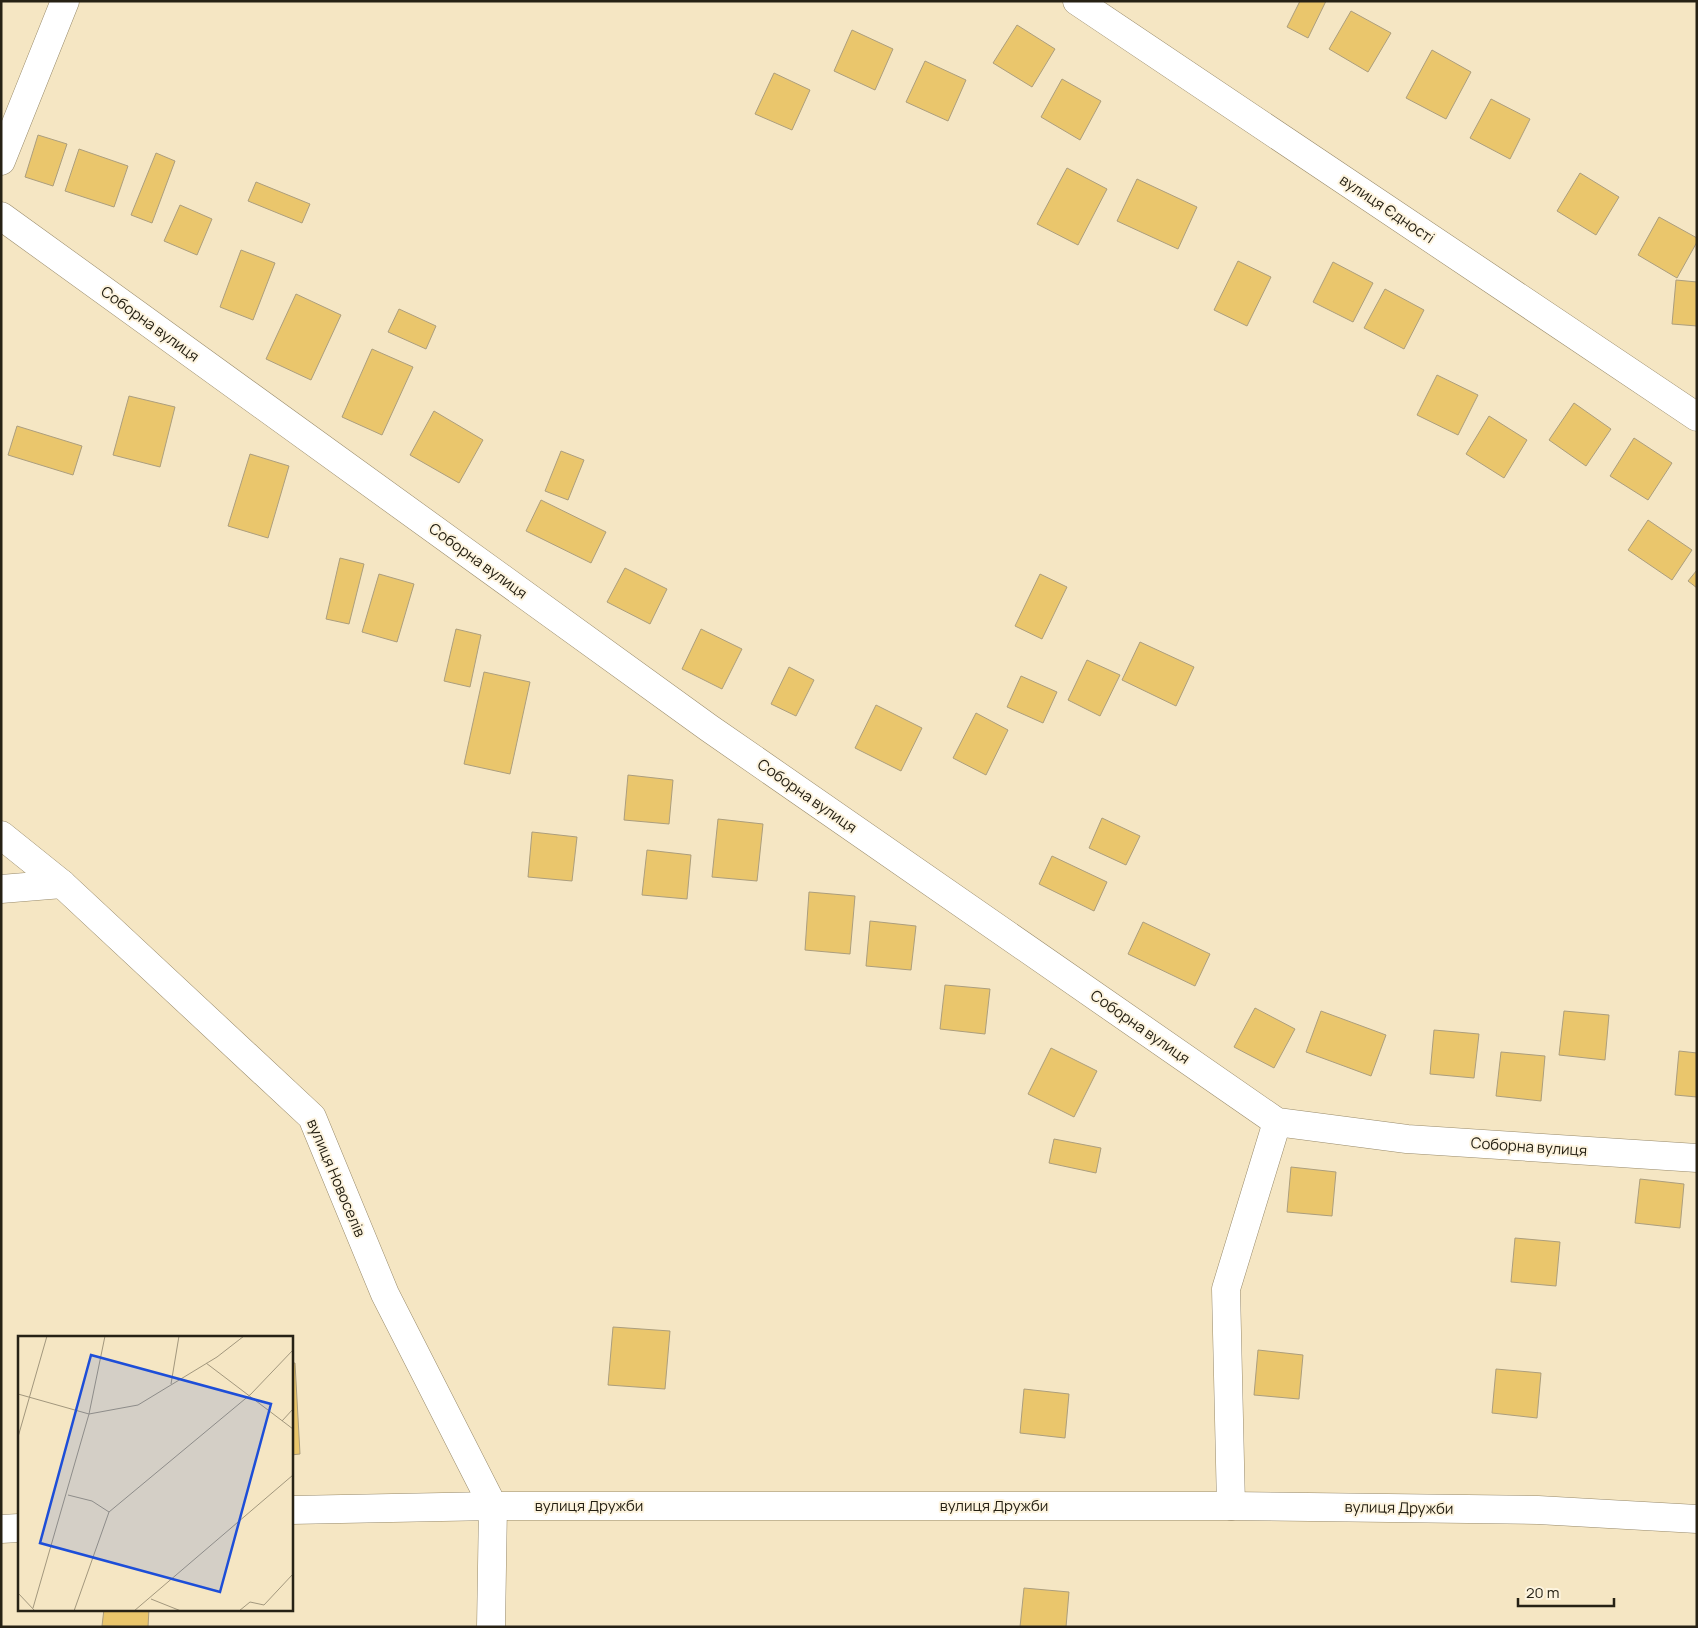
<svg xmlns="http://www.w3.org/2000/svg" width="1698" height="1628" viewBox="0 0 1698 1628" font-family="Manrope,sans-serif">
<rect width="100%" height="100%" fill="#f5e6c3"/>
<g fill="#eac66c" stroke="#ac9e7d">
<polygon points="1300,1 1326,1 1308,38 1287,27"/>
<polygon points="1351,11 1391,33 1368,72 1329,49"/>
<polygon points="1017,25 1055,49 1032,87 993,63"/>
<polygon points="852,30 893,49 875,90 834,71"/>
<polygon points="1432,50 1471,72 1446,119 1406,98"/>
<polygon points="925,61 966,80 948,121 906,102"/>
<polygon points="774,73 810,90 792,130 755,114"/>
<polygon points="1062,79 1101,101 1080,140 1041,117"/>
<polygon points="1491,99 1530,119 1510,159 1470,138"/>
<polygon points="38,135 67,144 53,186 25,177"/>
<polygon points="79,149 128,166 114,207 65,191"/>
<polygon points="156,153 175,161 152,223 131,215"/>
<polygon points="1067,168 1107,189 1078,245 1037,224"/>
<polygon points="1580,173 1619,197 1596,235 1557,211"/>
<polygon points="1137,179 1197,207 1178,249 1117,221"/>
<polygon points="256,182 310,204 302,223 248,201"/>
<polygon points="180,205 212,219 197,255 164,241"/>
<polygon points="1659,217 1697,238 1697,242 1677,278 1638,255"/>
<polygon points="241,250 275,263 253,320 220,307"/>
<polygon points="1238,261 1271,277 1247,326 1214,310"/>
<polygon points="1333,262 1373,283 1353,322 1313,302"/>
<polygon points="1676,280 1697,282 1697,326 1672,324"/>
<polygon points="1385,289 1424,310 1404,349 1364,328"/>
<polygon points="296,294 341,315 311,380 266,359"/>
<polygon points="399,309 436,326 426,349 388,332"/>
<polygon points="372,349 413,367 382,435 342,417"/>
<polygon points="1437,375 1478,395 1458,435 1417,415"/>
<polygon points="129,396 175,407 160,467 113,455"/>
<polygon points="1574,403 1611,429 1586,466 1549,440"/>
<polygon points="434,411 483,440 459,483 410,455"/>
<polygon points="1489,416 1527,440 1504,478 1466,454"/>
<polygon points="17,426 82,446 73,475 8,455"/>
<polygon points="1634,438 1672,463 1648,500 1610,476"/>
<polygon points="561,451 584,460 568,500 545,491"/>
<polygon points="250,454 289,466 268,538 228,526"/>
<polygon points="541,500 606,532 591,563 526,531"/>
<polygon points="1648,520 1692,550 1672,580 1628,550"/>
<polygon points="340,558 364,564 349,624 326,619"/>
<polygon points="625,568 667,589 650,624 607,602"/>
<polygon points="1697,570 1697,588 1688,581"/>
<polygon points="379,574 414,584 397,642 362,632"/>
<polygon points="1040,574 1067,587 1042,639 1015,626"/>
<polygon points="456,629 481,635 470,687 444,681"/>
<polygon points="701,629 742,649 722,689 682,669"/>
<polygon points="1140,642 1194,667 1176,706 1122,680"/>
<polygon points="1087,660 1120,675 1100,716 1068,700"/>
<polygon points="789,667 814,680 796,716 771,704"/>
<polygon points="484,672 530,682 510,774 464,764"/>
<polygon points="1021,676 1057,692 1043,723 1007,707"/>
<polygon points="876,705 922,728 901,771 855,748"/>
<polygon points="976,713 1008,730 986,775 953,758"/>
<polygon points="628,775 673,780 669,824 624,820"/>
<polygon points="1102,818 1140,836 1126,865 1089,848"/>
<polygon points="718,819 763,824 757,881 712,877"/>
<polygon points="532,832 577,837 572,881 528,877"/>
<polygon points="647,850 691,855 687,899 642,895"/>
<polygon points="1052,856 1107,882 1094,911 1039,884"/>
<polygon points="809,892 855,896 850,954 805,950"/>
<polygon points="870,921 916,926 911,970 866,966"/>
<polygon points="1143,922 1210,954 1195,986 1128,954"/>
<polygon points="945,985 990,989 985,1034 940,1029"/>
<polygon points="1255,1008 1295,1029 1274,1068 1234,1047"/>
<polygon points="1321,1011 1386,1035 1371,1076 1306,1052"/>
<polygon points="1564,1011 1609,1015 1605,1060 1559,1055"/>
<polygon points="1434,1030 1479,1034 1474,1078 1430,1074"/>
<polygon points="1051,1048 1097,1071 1074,1117 1028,1094"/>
<polygon points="1679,1051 1697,1053 1697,1097 1675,1095"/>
<polygon points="1501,1052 1545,1056 1541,1101 1496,1096"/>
<polygon points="1054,1139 1101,1148 1096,1173 1049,1163"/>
<polygon points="1291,1167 1336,1172 1332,1216 1287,1212"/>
<polygon points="1640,1179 1684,1184 1680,1228 1635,1223"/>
<polygon points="1515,1238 1560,1242 1556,1286 1511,1282"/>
<polygon points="613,1327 670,1331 665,1389 608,1385"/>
<polygon points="1258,1350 1303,1355 1299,1399 1254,1395"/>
<polygon points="291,1363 295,1363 300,1454 291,1455"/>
<polygon points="1496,1369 1541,1373 1537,1418 1492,1413"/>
<polygon points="1024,1389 1069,1394 1065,1438 1020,1433"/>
<polygon points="1024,1588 1069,1592 1066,1627 1020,1627"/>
<polygon points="104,1609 149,1609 148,1627 102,1626"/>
</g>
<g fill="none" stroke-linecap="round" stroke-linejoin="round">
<defs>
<g id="street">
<polyline points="1,161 65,1"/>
<polyline points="1,216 709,728 1277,1122 1407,1139 1697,1158"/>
<polyline points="1,835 62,884 312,1117 385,1294 493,1506 491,1627"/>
<polyline points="1,889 62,884"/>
<polyline points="1231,1506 1226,1289 1277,1122"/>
<polyline points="291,1510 493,1506 1231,1506 1538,1510 1697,1519"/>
<polyline points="1,1529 19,1528"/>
</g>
<polyline id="secondary" points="1077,1 1697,417"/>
</defs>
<use href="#street" stroke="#988a6a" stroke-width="29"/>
<use href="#secondary" stroke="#988a6a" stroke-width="29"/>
<use href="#street" stroke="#fff" stroke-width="28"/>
<use href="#secondary" stroke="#fff" stroke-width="28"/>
</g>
<g text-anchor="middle" stroke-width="4" stroke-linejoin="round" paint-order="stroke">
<g font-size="15" fill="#262114" stroke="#fdf4df">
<text transform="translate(1387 209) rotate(34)" y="5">вулиця Єдності</text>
<text transform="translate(150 324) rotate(36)" y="5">Соборна вулиця</text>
<text transform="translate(478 561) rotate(36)" y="5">Соборна вулиця</text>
<text transform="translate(807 796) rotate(35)" y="5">Соборна вулиця</text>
<text transform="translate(1140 1027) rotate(35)" y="5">Соборна вулиця</text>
<text transform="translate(1529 1147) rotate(4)" y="5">Соборна вулиця</text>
<text transform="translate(336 1178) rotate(67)" y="5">вулиця Новоселів</text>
<text x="589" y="1511">вулиця Дружби</text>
<text x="994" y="1511">вулиця Дружби</text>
<text transform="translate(1399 1508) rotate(1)" y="5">вулиця Дружби</text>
</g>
</g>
<g transform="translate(18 1336)">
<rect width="275" height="275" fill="#f5e6c3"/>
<path fill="none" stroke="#a2977d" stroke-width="1" d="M188 27 275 93M153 48 161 0M0 58 71 78 120 69 199 21 226 0M264 85 275 73M0 101 29 0M50 159 74 165 91 176M0 257 17 275M133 263 163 275M15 272 71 78 87 0M56 275 91 176 233 58 275 14M116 275 275 139M221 275 232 266 246 269 275 238"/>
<path fill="#1d4ed8" fill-opacity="0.15" stroke="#1d4ed8" stroke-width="2.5" d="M73 19 253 68 202 256 22 207Z"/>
<rect width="275" height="275" fill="none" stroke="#262114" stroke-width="2.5"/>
</g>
<rect width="1698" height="1628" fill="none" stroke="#262114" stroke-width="5"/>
<path d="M1518 1598v8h96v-8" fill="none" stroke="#262114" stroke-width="2.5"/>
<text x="1526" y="1598" font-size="15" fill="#262114" stroke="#fdf4df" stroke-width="4" paint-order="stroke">20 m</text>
</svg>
